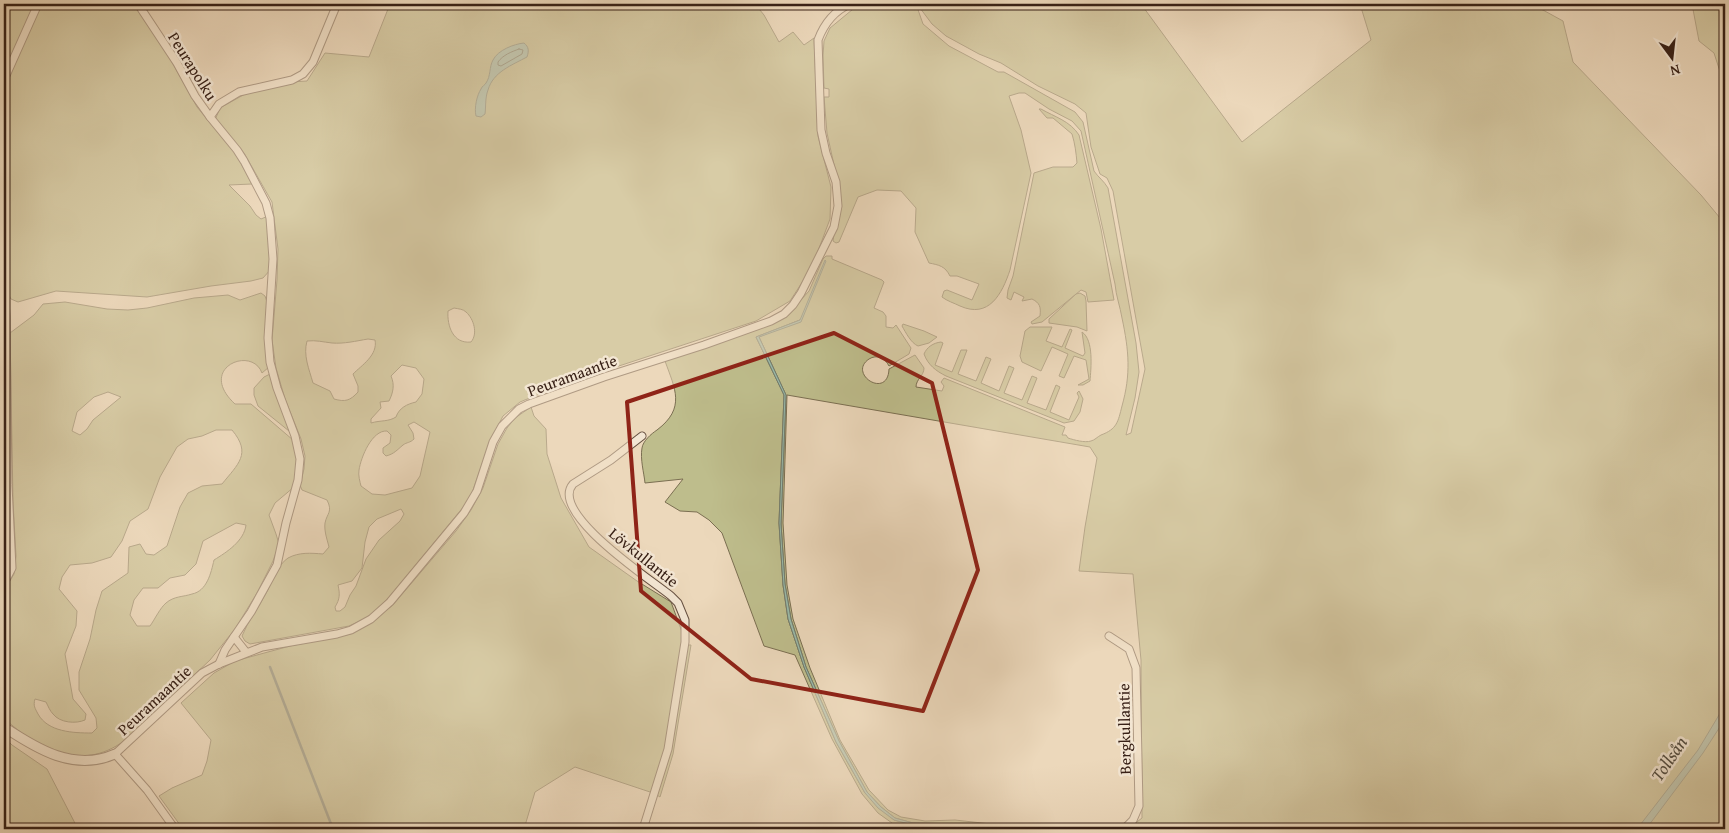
<svg xmlns="http://www.w3.org/2000/svg" width="1729" height="833" viewBox="0 0 1729 833" font-family="'Gentium Book Plus',serif">
<rect width="100%" height="100%" fill="#ecd8bb"/>
<filter id="stains"><feTurbulence type="fractalNoise" baseFrequency=".004" numOctaves="4"/><feColorMatrix values="0 0 0 0 .2 0 0 0 0 .09 0 0 0 0 .02 0 0 0 .5 -.17"/></filter>
<radialGradient id="worn" r=".72"><stop offset=".6" stop-color="#630" stop-opacity="0"/><stop offset="1" stop-color="#630" stop-opacity=".3"/></radialGradient>
<g fill="#bebd8c" stroke="#7b6f52" fill-rule="evenodd">
<polygon points="4,4 135,4 168,55 197,107 236,154 252,184 229,185 250,206 256,215 261,219 268,216 271,269 263,278 251,281 211,286 147,297 56,291 18,302 11,299 7,292 4,239"/>
<path d="M437 4H755L764 15 779 42 793 32 804 45 814 38 818 136 831 187 830 219 812 267 790 301 756 321 561 385 520 402 503 416 490 441 472 493 465 505 390 596 369 617 349 626 250 644 245 641 242 636C248 621 258 609 265 595 272 584 277 565 288 558 299 552 311 553 323 554L329 547C327 539 324 531 325 523 327 513 333 512 327 500L302 490 300 485 304 469 305 456 301 439 285 399 276 368 272 340 277 280 278 249 272 202 244 153 215 120 220 108 245 94 289 82 307 81 325 53 369 57 388 9 435 6ZM454 308C459 309 463 309 466 312 474 319 478 334 471 342 453 344 447 326 448 311ZM368 339 375 340C378 355 362 365 353 374L358 386V392C350 401 345 402 334 399L330 391 313 383C309 369 303 355 307 341 316 340 323 342 332 343 344 344 356 341 368 339ZM402 365 416 368 424 379 422 394 416 402C407 404 399 408 396 417 388 422 381 420 371 423V419L381 408 380 402 389 401C393 393 395 385 391 376ZM414 422 430 432 420 476 412 488 385 495 372 494 361 486C360 482 358 475 359 470 361 457 372 430 387 431L391 435 390 443 383 448V453L386 456C394 454 397 450 403 445 407 442 410 443 414 439L413 433 408 425ZM401 509 404 514 400 521 379 540 366 559 356 586 350 595 345 607 340 611H336L335 607C340 599 340 594 338 585L352 581 362 568 365 542 369 527 377 519Z"/>
<path d="M877 4H916L923 24 949 46 998 72H1004L1075 112 1083 122 1094 171C1098 177 1104 181 1108 188L1136 343 1139 372 1135 398 1126 435 1131 433 1145 369 1113 191 1107 178 1100 174 1091 147 1086 113 1075 104 1038 86 1001 63 979 54 946 36 932 24 917 4H1141L1242 142 1371 40 1360 4H1532L1563 21 1573 62 1701 195 1725 224V829H1128L1142 818 1141 660 1133 574 1079 571 1085 527 1097 458 1090 447 787 395 783 523 787 585 793 619 810 668 840 740 869 790 888 810 901 817 925 821 955 820 1000 825 1036 824 1017 829H983L965 824 913 823 895 818 881 807 867 792 839 741 806 667 791 619 785 584 781 524 786 395 759 337 800 320 756 337 784 395 779 523 783 585 788 619 804 667 836 742 865 793 894 820 913 825 964 826 977 829H896L892 823 878 813 862 794 832 739 795 655 764 646 722 533 709 520 697 512 680 511 665 502 683 479 645 483C644 473 640 459 642 448 643 441 651 434 657 430 686 408 675 389 665 361L790 312 809 291 823 259 826 256H832V259L882 280 884 282 874 308 883 312 886 316V327L893 328 896 325 911 348 909 354 889 366C885 358 877 354 869 359 847 374 888 400 889 369L915 355 924 368C924 376 916 379 916 387L942 391 944 386 941 382 944 378 1065 427 1062 435H1066L1068 438C1074 440 1085 443 1091 441 1095 440 1097 437 1101 435 1117 429 1118 422 1122 406 1131 374 1129 351 1122 318 1120 306 1116 296 1115 284L1081 131 1072 121 1049 109 1025 93H1019L1009 96 1021 130 1031 173 1010 270C1002 294 989 319 960 306 954 303 947 301 942 297L944 291 947 290 972 300 979 284 957 276H950C945 266 939 265 929 263L915 232 916 208 901 191 877 190 858 197 839 242 836 243 833 241 840 192 827 133 824 97H829V89L824 88 823 56 824 41 830 28 858 5Z"/>
<polygon points="1692,4 1725,4 1725,87 1714,53 1699,41"/>
<path d="M1039 109H1041C1055 117 1070 121 1079 135L1101 229 1114 300 1088 302 1086 292 1081 290 1042 322 1032 324 1031 322 1040 316C1041 307 1040 303 1032 299L1022 301 1024 297 1014 292 1011 300 1007 298 1008 290 1013 276 1034 173 1053 167H1073L1077 163C1076 152 1075 144 1072 134L1053 118H1047Z"/>
<path d="M261 293 265 296 267 302 269 367 262 373C252 345 196 368 235 404H251L293 440 297 460 294 487 275 503 269 515 276 534 279 544 273 561 257 593 235 629 210 660 124 741C81 772 38 750 4 718V682L7 677 4 663V591L14 574 16 556 13 501 10 333 34 315 43 304 65 302 107 309 128 310 147 308 194 298 228 295 240 300ZM108 392 121 397 93 420 87 429 80 435 72 431 77 412 94 397ZM216 430H232C252 454 238 464 222 484L202 486 188 493 180 507 167 546 154 555 146 554 140 544 129 547 128 573 102 591 96 610 90 639 79 672V690L96 718 97 728 92 733C73 733 48 732 38 714 35 708 33 706 35 699L46 702C48 706 50 711 53 714 60 723 76 724 85 720L86 714 73 699 65 654 76 626 77 611 59 589 62 577 70 565 92 563 111 557 122 541 130 521 148 509 160 477 177 447 188 439 202 436ZM236 523 246 525C244 541 227 552 214 560 211 573 207 591 192 594 183 597 174 596 166 603 160 608 155 619 150 626H137L130 615 134 600 143 588H158L170 578 185 575 196 564 203 541Z"/>
<polygon points="1080,293 1085,296 1086,301 1087,331 1077,327 1049,323 1049,319 1076,294"/>
<path d="M903 324 924 331 937 337 929 343 918 346C911 343 906 333 902 326Z"/>
<path d="M1030 327H1052L1046 341 1062 347 1070 329 1072 330 1065 348 1083 356 1085 353 1082 332C1094 340 1091 368 1090 381L1083 385H1078L1089 379 1086 360 1074 356 1064 378 1059 376 1068 354 1052 347 1041 371 1022 362 1020 356 1025 331Z"/>
<path d="M941 342 943 343 935 365 952 372 961 350H967L958 374 976 381 986 357 991 359 981 383 999 391 1009 366 1014 368 1004 393 1022 400 1032 376 1037 378 1027 403 1046 410 1056 385 1060 387 1050 412 1069 420 1079 397 1077 393 1079 391 1083 399 1080 412 1074 421 1064 423 946 376C936 371 928 365 924 354 927 347 933 343 941 342Z"/>
<polygon points="270,374 290,430 289,431 258,406 254,395 254,388 264,377"/>
<polygon points="531,407 534,416 546,429 547,454 561,498 589,547 637,581 671,602 682,632 683,645 666,747 653,793 575,767 535,792 524,829 182,829 180,825 159,796 172,788 202,775 207,761 211,740 181,703 214,673 235,661 290,646 351,634 392,606 456,531 471,510 483,488 498,444 507,428 515,418"/>
<polygon points="687,645 691,645 673,754 660,797 657,795 670,755"/>
<polygon points="4,737 12,745 47,769 78,829 4,829"/>
</g>
<g fill="#9abbaa" stroke="#737d6f">
<path d="M524 43C529 47 529 51 527 57 512 65 493 72 488 90 485 98 486 106 485 114L481 117 476 116C474 108 477 95 481 89 482 86 485 85 486 83 491 76 489 67 493 60 498 50 514 44 524 43Z"/>
<polygon points="825,260 826,261 801,322 759,337 786,395 781,524 785,584 791,619 806,667 839,741 867,792 881,807 895,818 913,823 965,824 983,829 964,826 913,825 894,820 878,808 865,793 836,742 804,667 788,619 783,585 779,523 784,395 756,337 800,320"/>
<polygon points="1725,705 1725,719 1703,753 1646,829 1637,829 1698,750"/>
</g>
<g fill="none" stroke-linecap="round" stroke-linejoin="round">
<path stroke="#696e60" stroke-width="1" d="M519 49 523 50 522 54 501 66 498 65V62C503 55 511 52 519 49Z"/>
<polyline stroke="#737d6f" stroke-width="2.5" points="270,667 333,829"/>
<defs>
<g id="minor">
<polyline points="138,4 177,63 195,96 210,117"/>
<polyline points="4,80 38,4"/>
<polyline points="4,285 6,316 8,485 12,568 4,583"/>
<path d="M642 436 611 460 573 484C548 513 653 581 671 596L678 603 685 620V642L668 749 643 829"/>
<polyline points="1109,636 1129,649 1136,668 1139,806 1133,820 1124,829"/>
<polyline points="234,637 246,652"/>
<polyline points="219,664 225,650 251,612 277,565 286,523 298,480 300,459 295,436 277,388 270,362 268,338 273,259 270,218 266,203 244,161 237,150 210,117 219,104 239,92 292,80 303,74 313,62 337,4"/>
<path d="M175 829 147 790 115 754 202 673 219 664 262 647 337 634 351 630 371 619 390 602 464 513 477 491 493 442 502 426 519 409 529 404 604 377 704 345 771 321 784 314 793 305 801 293 834 227 838 206 836 182 826 153 821 130 818 40C824 24 834 11 850 4"/>
</g>
<path id="tertiary" d="M4 727C37 749 74 772 115 754"/>
</defs>
<use href="#minor" stroke="#654f40" stroke-width="9"/>
<use href="#tertiary" stroke="#654f40" stroke-width="11"/>
<use href="#minor" stroke="#f3e6d3" stroke-width="7"/>
<use href="#tertiary" stroke="#f3e6d3" stroke-width="9"/>
</g>
<path d="M0 0H1729V833H0ZM834 333 932 383 978 570 923 711 751 679 641 591 627 402Z" fill="#ecd8bb" fill-opacity=".55" fill-rule="evenodd"/>
<path fill="none" stroke="#8f2418" stroke-width="4" stroke-linejoin="round" d="M834 333 932 383 978 570 923 711 751 679 641 591 627 402Z"/>
<g text-anchor="middle" stroke-width="5" stroke-linejoin="round" paint-order="stroke">
<g font-size="16" fill="#382117" stroke="#f3e6d3">
<text transform="translate(193 66) rotate(58)" y="6">Peurapolku</text>
<text transform="translate(572 375) rotate(-20)" y="6">Peuramaantie</text>
<text transform="translate(644 557) rotate(39)" y="6">Lövkullantie</text>
<text transform="translate(154 700) rotate(-43)" y="6">Peuramaantie</text>
<text transform="translate(1124 729) rotate(-91)" y="6">Bergkullantie</text>
</g>
<g font-size="18" font-style="italic" fill="#554f43" stroke="#f3e6d3">
<text transform="translate(1669 759) rotate(-56)" y="6">Tollsån</text>
</g>
</g>
<rect width="1729" height="833" fill="none" stroke="#ecd8bb" stroke-width="20"/>
<rect x="5" y="5" width="1719" height="823" fill="none" stroke="#382117" stroke-width="2.5"/>
<rect x="10" y="10" width="1709" height="813" fill="none" stroke="#382117"/>
<g transform="translate(1672 58) rotate(165)" stroke="#f3e6d3" stroke-width="4" paint-order="stroke">
<path d="M0-4L9 19L0 12L-9 19Z" fill="#382117"/>
<text y="-8" font-size="14" font-weight="bold" text-anchor="middle" fill="#382117">N</text>
</g>
<rect width="100%" height="100%" filter="url(#stains)"/>
<rect width="100%" height="100%" fill="url(#worn)"/>
</svg>
